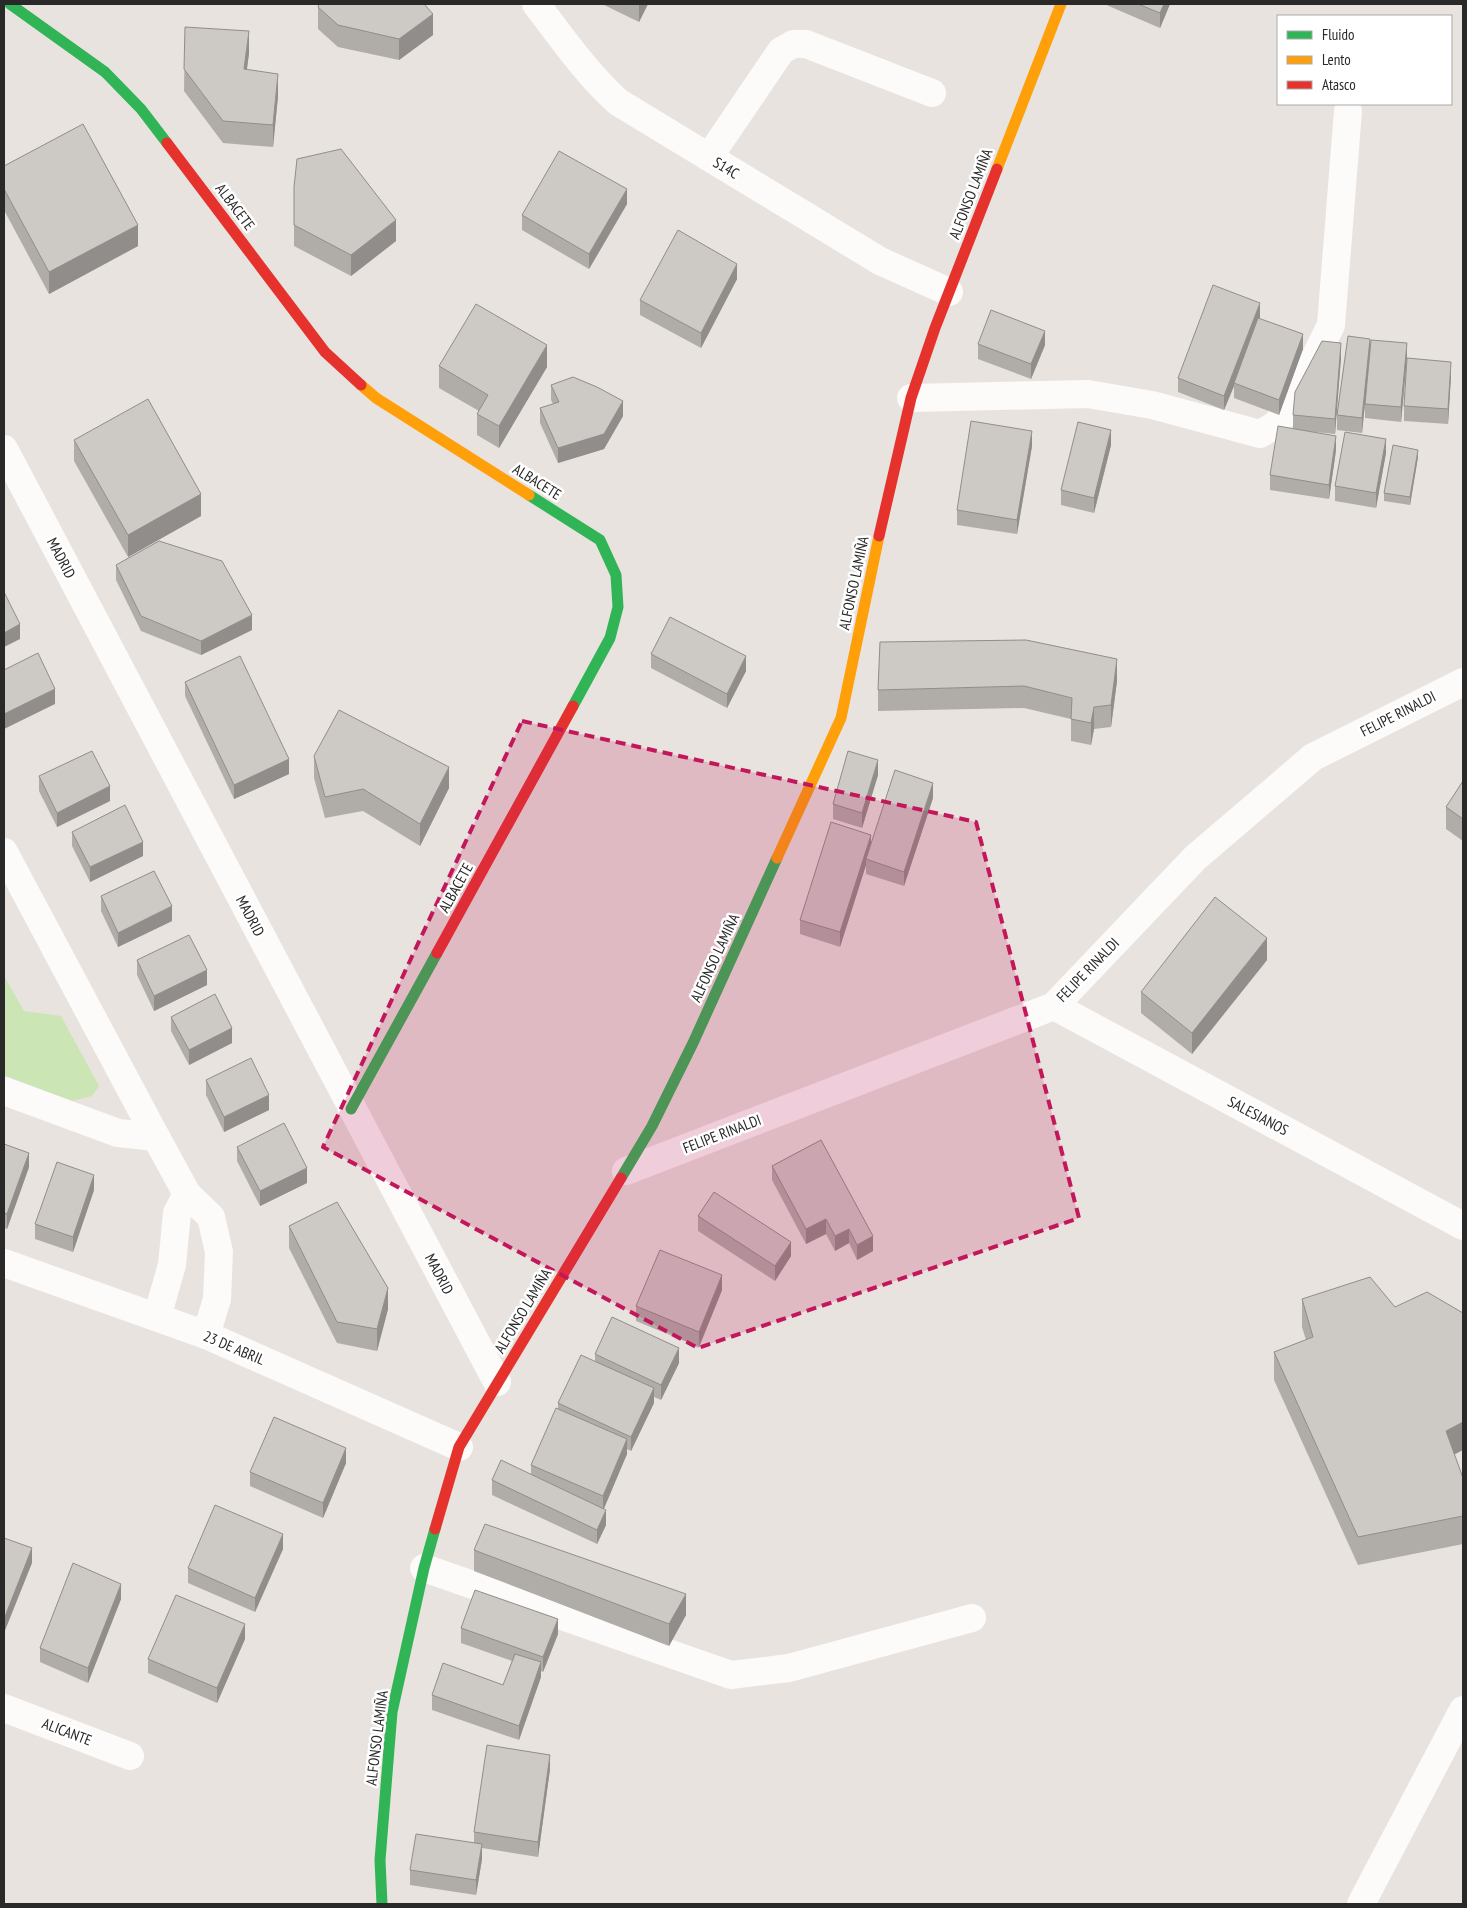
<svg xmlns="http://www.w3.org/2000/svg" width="1467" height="1908" viewBox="0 0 1467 1908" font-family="'PT Sans Narrow',sans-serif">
<rect width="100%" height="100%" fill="#e8e3de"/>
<polygon fill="#cce5b4" points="4,976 24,1011 61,1016 99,1086 92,1096 72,1101 4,1075"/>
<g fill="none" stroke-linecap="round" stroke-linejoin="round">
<g stroke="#fcfbfa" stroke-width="28">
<path d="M536 4C562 38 586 73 618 102L880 261 949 292"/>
<polyline points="709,157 781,51 793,44 806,44 932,93"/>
<polyline points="911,398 1088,394 1152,405 1260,434 1277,424 1300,388 1331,325 1348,111"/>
<polyline points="4,449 497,1382"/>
<polyline points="4,852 156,1137"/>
<polyline points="1054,1006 1463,1226"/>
<polyline points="4,1091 118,1133 156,1137 187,1194 211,1217 219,1252 217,1299 206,1335"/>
<polyline points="626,1171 1054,1006 1195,858 1313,757 1463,682"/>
<polyline points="4,1263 206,1335 459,1447"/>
<polyline points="157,1317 172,1265 177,1213 187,1194"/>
<polyline points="424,1568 731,1675 789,1668 972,1618"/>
<polyline points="4,1708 130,1756"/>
<polyline points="1361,1904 1463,1710"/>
</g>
<g stroke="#30b455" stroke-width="11">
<polyline points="10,4 105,72 141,109 167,143"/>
<polyline points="529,495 600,540 616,575 618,607 610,638 573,706"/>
<polyline points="351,1109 437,953"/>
<polyline points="621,1178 652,1126 693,1043 777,858"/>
<polyline points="382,1904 380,1860 392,1712 424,1568 435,1529"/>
</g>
<g stroke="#ff9f0a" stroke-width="11">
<polyline points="997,169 1061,4"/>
<polyline points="361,385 376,398 529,495"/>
<polyline points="777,858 841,718 879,536"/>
</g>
<g stroke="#e5322d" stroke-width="11">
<polyline points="167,143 325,352 361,385"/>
<polyline points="879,536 911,398 935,328 997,169"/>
<polyline points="437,953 573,706"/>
<polyline points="435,1529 459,1447 621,1178"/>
</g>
</g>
<g fill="#b0ada9">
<polygon points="602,4 648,4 639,22"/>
<polygon points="1104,4 1170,4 1160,28"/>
<polygon points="318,7 433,35 399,60 338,47 318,29"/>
<polygon points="185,27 249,53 247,69 278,96 273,147 223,143 184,91"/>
<polygon points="4,166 138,246 49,294 4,210"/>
<polygon points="294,187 396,241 351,276 294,246"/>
<polygon points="627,204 589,269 522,230 522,215"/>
<polygon points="737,279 701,348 640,315 640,300"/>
<polygon points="1260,318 1260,319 1303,349 1279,415 1234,398 1234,386 1224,410 1178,392 1178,378"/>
<polygon points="978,344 1045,345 1031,379 978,359"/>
<polygon points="1370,353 1407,358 1401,422 1365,418 1365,404 1369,362 1362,433 1337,430 1337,415"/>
<polygon points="1341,358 1335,434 1305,431 1336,450 1329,499 1270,490 1270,475 1293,429 1293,415"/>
<polygon points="439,366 547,367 499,448 477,435 477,414 479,411 439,388"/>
<polygon points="1451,376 1448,424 1404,421 1404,406"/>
<polygon points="551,385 623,416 604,449 558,463 540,423 540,408 553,404 551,400"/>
<polygon points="74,440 201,516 128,557 74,461"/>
<polygon points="1111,445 1094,513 1061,505 1061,490"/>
<polygon points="1032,446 1017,534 957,525 957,510"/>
<polygon points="1386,453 1376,508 1335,501 1335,486"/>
<polygon points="1418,457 1410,505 1384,501 1384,493"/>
<polygon points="116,565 252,630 201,655 141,631 116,580"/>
<polygon points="651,654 746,671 727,708 651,668"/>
<polygon points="1117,681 1111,727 1094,729 1091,745 1071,741 1071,719 1024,708 878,711 878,690"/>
<polygon points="185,682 289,774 234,799 185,696"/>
<polygon points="314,756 449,788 420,846 363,811 325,818 314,778"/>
<polygon points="878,775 862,828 833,819 833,804"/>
<polygon points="39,776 110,801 57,827 39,791"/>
<polygon points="1463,781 1463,841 1446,829 1446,807"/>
<polygon points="933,798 904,886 866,874 866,865 840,947 800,934 800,920 871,844"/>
<polygon points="72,832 143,856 90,882 72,846"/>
<polygon points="101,896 172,921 118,947 101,911"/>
<polygon points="137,960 207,985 154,1011 137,975"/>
<polygon points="1267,960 1192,1054 1141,1013 1141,992"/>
<polygon points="171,1017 232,1043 189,1065 171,1031"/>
<polygon points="206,1080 269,1110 224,1132 206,1095"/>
<polygon points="821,1140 873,1251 857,1260 849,1243 835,1251 826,1234 806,1244 772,1180 772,1166"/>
<polygon points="4,1144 29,1167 7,1229 4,1228"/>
<polygon points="237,1147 307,1183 260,1206 237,1161"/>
<polygon points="94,1190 73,1252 35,1239 35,1224"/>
<polygon points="698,1216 791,1256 775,1281 698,1231"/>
<polygon points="289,1226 388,1309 377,1351 337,1343 289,1248"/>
<polygon points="722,1290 699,1347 636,1321 636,1306"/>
<polygon points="1302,1299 1454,1455 1463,1478 1463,1544 1358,1565 1274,1380 1274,1352 1306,1340 1302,1327"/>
<polygon points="595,1354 679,1363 661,1400 654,1397 654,1403 631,1451 627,1449 627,1454 603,1509 606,1525 597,1544 492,1495 492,1480 531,1475 531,1465 558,1409 558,1403 595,1361"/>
<polygon points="346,1463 323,1518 250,1486 250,1472"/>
<polygon points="283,1549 255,1612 188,1583 188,1568"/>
<polygon points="474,1550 686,1615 669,1646 474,1571"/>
<polygon points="121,1599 88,1683 40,1662 40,1648"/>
<polygon points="461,1628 558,1634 543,1672 541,1671 541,1677 519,1740 432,1710 432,1695 503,1685 512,1661 461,1643"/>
<polygon points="245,1639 217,1703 148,1673 148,1659"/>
<polygon points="550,1769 538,1857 482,1848 482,1859 476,1895 410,1885 410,1870 474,1843 474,1832"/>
</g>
<g fill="#908d8a">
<polygon points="639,4 648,4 639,22"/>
<polygon points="1164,4 1170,4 1160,28 1160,13"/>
<polygon points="433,14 433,35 399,60 399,39"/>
<polygon points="249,31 249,53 244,90 244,69"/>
<polygon points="278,74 278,96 273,147 273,125"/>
<polygon points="627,189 627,204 589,269 589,254"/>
<polygon points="396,220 396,241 351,276 351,255"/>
<polygon points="138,225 138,246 49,294 49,272"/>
<polygon points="737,264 737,279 701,348 701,333"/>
<polygon points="1260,303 1260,318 1235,383 1234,383 1234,386 1224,410 1224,396"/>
<polygon points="1045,331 1045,345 1031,379 1031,364"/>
<polygon points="1303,334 1303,349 1279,415 1279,400"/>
<polygon points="1370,339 1370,354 1362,433 1362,418"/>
<polygon points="1341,343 1341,358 1335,434 1335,419"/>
<polygon points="1407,343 1407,358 1401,422 1401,407"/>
<polygon points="547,345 547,367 499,448 499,426"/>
<polygon points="1451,362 1451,376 1448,424 1448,409"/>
<polygon points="623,401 623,416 604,449 558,463 558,448"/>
<polygon points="1111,430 1111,445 1094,513 1094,498"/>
<polygon points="1032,431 1032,446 1017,534 1017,520"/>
<polygon points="1336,436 1336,450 1329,499 1329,485"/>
<polygon points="1386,439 1386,453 1376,508 1376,493"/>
<polygon points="1418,450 1418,457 1410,505 1410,497"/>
<polygon points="201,494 201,516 128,557 128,535"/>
<polygon points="252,615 252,630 201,655 201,641"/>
<polygon points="20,624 20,639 4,647 4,633"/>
<polygon points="746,656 746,671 727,708 727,694"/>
<polygon points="1117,659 1117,681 1111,727 1111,705"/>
<polygon points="55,689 55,704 4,729 4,714"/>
<polygon points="1094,707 1094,729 1091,745 1091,723"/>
<polygon points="289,759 289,774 234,799 234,785"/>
<polygon points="878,760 878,775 862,828 862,813"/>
<polygon points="449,767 449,788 420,846 420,824"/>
<polygon points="933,783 933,798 904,886 904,872"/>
<polygon points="110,786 110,801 57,827 57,813"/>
<polygon points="871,835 871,850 866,859 866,865 840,947 840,932"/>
<polygon points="143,842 143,856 90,882 90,867"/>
<polygon points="172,906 172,921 118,947 118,933"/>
<polygon points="1267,938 1267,960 1192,1054 1192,1033"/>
<polygon points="207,970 207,985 154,1011 154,996"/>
<polygon points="232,1028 232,1043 189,1065 189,1050"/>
<polygon points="269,1095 269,1110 224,1132 224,1117"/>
<polygon points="29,1153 29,1167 7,1229 7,1214"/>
<polygon points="307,1168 307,1183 260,1206 260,1191"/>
<polygon points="94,1175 94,1190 73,1252 73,1237"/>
<polygon points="826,1219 826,1234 806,1244 806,1229"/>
<polygon points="849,1229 849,1243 835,1251 835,1236"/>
<polygon points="873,1236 873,1251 857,1260 857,1245"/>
<polygon points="791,1242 791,1256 775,1281 775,1266"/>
<polygon points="722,1275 722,1290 699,1347 699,1332"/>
<polygon points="388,1288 388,1309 377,1351 377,1329"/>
<polygon points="679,1348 679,1363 661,1400 661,1385"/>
<polygon points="654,1388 654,1403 631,1451 631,1437"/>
<polygon points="1463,1422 1463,1450 1446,1459 1446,1431"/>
<polygon points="627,1439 627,1454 603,1511 603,1496"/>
<polygon points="346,1448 346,1463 323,1518 323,1503"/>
<polygon points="606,1510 606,1525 597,1544 597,1530"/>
<polygon points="283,1534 283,1549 255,1612 255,1598"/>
<polygon points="32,1548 32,1563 4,1633 4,1619"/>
<polygon points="121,1584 121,1599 88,1683 88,1668"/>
<polygon points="686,1594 686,1615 669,1646 669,1624"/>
<polygon points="558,1619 558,1634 543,1672 543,1657"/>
<polygon points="245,1624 245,1639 217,1703 217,1688"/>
<polygon points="541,1662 541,1677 519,1740 519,1726"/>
<polygon points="550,1755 550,1769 538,1857 538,1842"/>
<polygon points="482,1844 482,1859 476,1895 476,1880"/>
</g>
<g fill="#cdc9c5" stroke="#908d8a">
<polygon points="319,4 424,4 433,14 399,39 338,25 318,7"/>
<polygon points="1138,4 1164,4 1160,13"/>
<polygon points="185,27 249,31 244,69 278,74 273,125 223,121 184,69"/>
<polygon points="83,124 138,225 49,272 4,189 4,166"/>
<polygon points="341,149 396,220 351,255 294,225 294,187 297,159"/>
<polygon points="559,151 627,189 589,254 522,215"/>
<polygon points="678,230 737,264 701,333 640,300"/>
<polygon points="1213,285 1260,303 1224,396 1178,378"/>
<polygon points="476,304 547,345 499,426 477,414 488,395 439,366"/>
<polygon points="991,310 1045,331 1031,364 978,344"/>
<polygon points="1258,318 1303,334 1279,400 1234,383"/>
<polygon points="1348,336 1370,339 1362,418 1337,415"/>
<polygon points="1371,340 1407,343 1401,407 1365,404"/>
<polygon points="1322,341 1341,343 1335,419 1293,415 1295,392"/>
<polygon points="1407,358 1451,362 1448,409 1404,406"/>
<polygon points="573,377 597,387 623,401 604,434 558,448 540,408 559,402 551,385"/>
<polygon points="148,399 201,494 128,535 74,440"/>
<polygon points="971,421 1032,431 1017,520 957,510"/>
<polygon points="1078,422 1111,430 1094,498 1061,490"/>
<polygon points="1278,426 1336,436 1329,485 1270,475"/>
<polygon points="1345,432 1386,439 1376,493 1335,486"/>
<polygon points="1393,445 1418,450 1410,497 1384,493"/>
<polygon points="159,541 222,561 252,615 201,641 141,616 116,565"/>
<polygon points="4,592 20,624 4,633"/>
<polygon points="670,617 746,656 727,694 651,654"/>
<polygon points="1026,640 1117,659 1111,705 1094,707 1091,723 1071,719 1072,698 1024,686 878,690 880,642"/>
<polygon points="38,653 55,689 4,714 4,670"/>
<polygon points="240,656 289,759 234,785 185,682"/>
<polygon points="339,710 449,767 420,824 363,789 325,797 314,756"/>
<polygon points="92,751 110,786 57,813 39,776"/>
<polygon points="848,751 878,760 862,813 833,804"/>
<polygon points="895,770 933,783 904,872 866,859"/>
<polygon points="1463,781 1463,819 1446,807"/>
<polygon points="125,805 143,842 90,867 72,832"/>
<polygon points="831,822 871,835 840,932 800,920"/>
<polygon points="154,871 172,906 118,933 101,896"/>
<polygon points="1215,897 1267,938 1192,1033 1141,992"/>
<polygon points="189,935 207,970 154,996 137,960"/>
<polygon points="215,994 232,1028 189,1050 171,1017"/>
<polygon points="251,1058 269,1095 224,1117 206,1080"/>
<polygon points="284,1123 307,1168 260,1191 237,1147"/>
<polygon points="821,1140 873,1236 857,1245 849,1229 835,1236 826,1219 806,1229 772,1166"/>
<polygon points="4,1144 29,1153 7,1214 4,1213"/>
<polygon points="57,1162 94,1175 73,1237 35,1224"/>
<polygon points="714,1192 791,1242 775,1266 698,1216"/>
<polygon points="337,1202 388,1288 377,1329 337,1322 289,1226"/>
<polygon points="660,1250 722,1275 699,1332 636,1306"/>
<polygon points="1370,1277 1395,1307 1427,1292 1463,1313 1463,1422 1446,1431 1463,1478 1463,1516 1358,1537 1274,1352 1313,1337 1302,1299"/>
<polygon points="612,1317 679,1348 661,1385 595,1354"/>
<polygon points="581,1355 654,1388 631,1437 558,1403"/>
<polygon points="556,1408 627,1439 603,1496 531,1465"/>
<polygon points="274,1417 346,1448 323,1503 250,1472"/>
<polygon points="501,1460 606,1510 597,1530 492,1480"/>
<polygon points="215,1505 283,1534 255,1598 188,1568"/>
<polygon points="485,1524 686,1594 669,1624 474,1550"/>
<polygon points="4,1538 32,1548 4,1619"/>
<polygon points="73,1563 121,1584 88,1668 40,1648"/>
<polygon points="475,1590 558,1619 543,1657 461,1628"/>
<polygon points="176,1595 245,1624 217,1688 148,1659"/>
<polygon points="515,1654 541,1662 519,1726 432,1695 443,1663 503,1685"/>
<polygon points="487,1745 550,1755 538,1842 474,1832"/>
<polygon points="416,1834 482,1844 476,1880 410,1870"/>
</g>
<path fill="#c2185b" fill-opacity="0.2" stroke="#c2185b" stroke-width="4" stroke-dasharray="10 6" stroke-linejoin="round" d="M522 721 976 822 1079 1218 698 1348 323 1147Z"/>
<g text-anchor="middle" stroke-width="5" stroke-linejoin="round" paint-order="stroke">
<g font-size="15" fill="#292929" stroke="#fff">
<text transform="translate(726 168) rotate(31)" y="5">S14C</text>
<text transform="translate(971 194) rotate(-69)" y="5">ALFONSO LAMIÑA</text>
<text transform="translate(235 207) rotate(53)" y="5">ALBACETE</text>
<text transform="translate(537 482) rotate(32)" y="5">ALBACETE</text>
<text transform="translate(61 558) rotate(62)" y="5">MADRID</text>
<text transform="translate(854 583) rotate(-78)" y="5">ALFONSO LAMIÑA</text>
<text transform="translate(1398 714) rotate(-27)" y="5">FELIPE RINALDI</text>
<text transform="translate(456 888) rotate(-61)" y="5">ALBACETE</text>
<text transform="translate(250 916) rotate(62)" y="5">MADRID</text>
<text transform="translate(715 958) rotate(-65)" y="5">ALFONSO LAMIÑA</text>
<text transform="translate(1088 970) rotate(-46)" y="5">FELIPE RINALDI</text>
<text transform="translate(1258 1116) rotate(28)" y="5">SALESIANOS</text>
<text transform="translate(722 1134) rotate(-21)" y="5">FELIPE RINALDI</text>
<text transform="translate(439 1274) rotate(62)" y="5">MADRID</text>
<text transform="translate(523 1311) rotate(-59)" y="5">ALFONSO LAMIÑA</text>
<text transform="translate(234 1348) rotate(23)" y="5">23 DE ABRIL</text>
<text transform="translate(67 1732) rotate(21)" y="5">ALICANTE</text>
<text transform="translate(377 1738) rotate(-83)" y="5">ALFONSO LAMIÑA</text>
</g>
</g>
<rect width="1467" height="1908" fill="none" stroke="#292929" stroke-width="10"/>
<rect x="1277" y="15" width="175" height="90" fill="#ffffff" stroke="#a9a9a9"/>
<rect x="1287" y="31" width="25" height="8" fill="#30b455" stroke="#a9a9a9"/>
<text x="1322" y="40" font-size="15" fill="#292929">Fluido</text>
<rect x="1287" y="56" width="25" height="8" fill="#ff9f0a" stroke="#a9a9a9"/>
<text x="1322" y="65" font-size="15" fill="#292929">Lento</text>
<rect x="1287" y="81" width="25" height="8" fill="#e5322d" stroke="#a9a9a9"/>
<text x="1322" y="90" font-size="15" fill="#292929">Atasco</text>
</svg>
